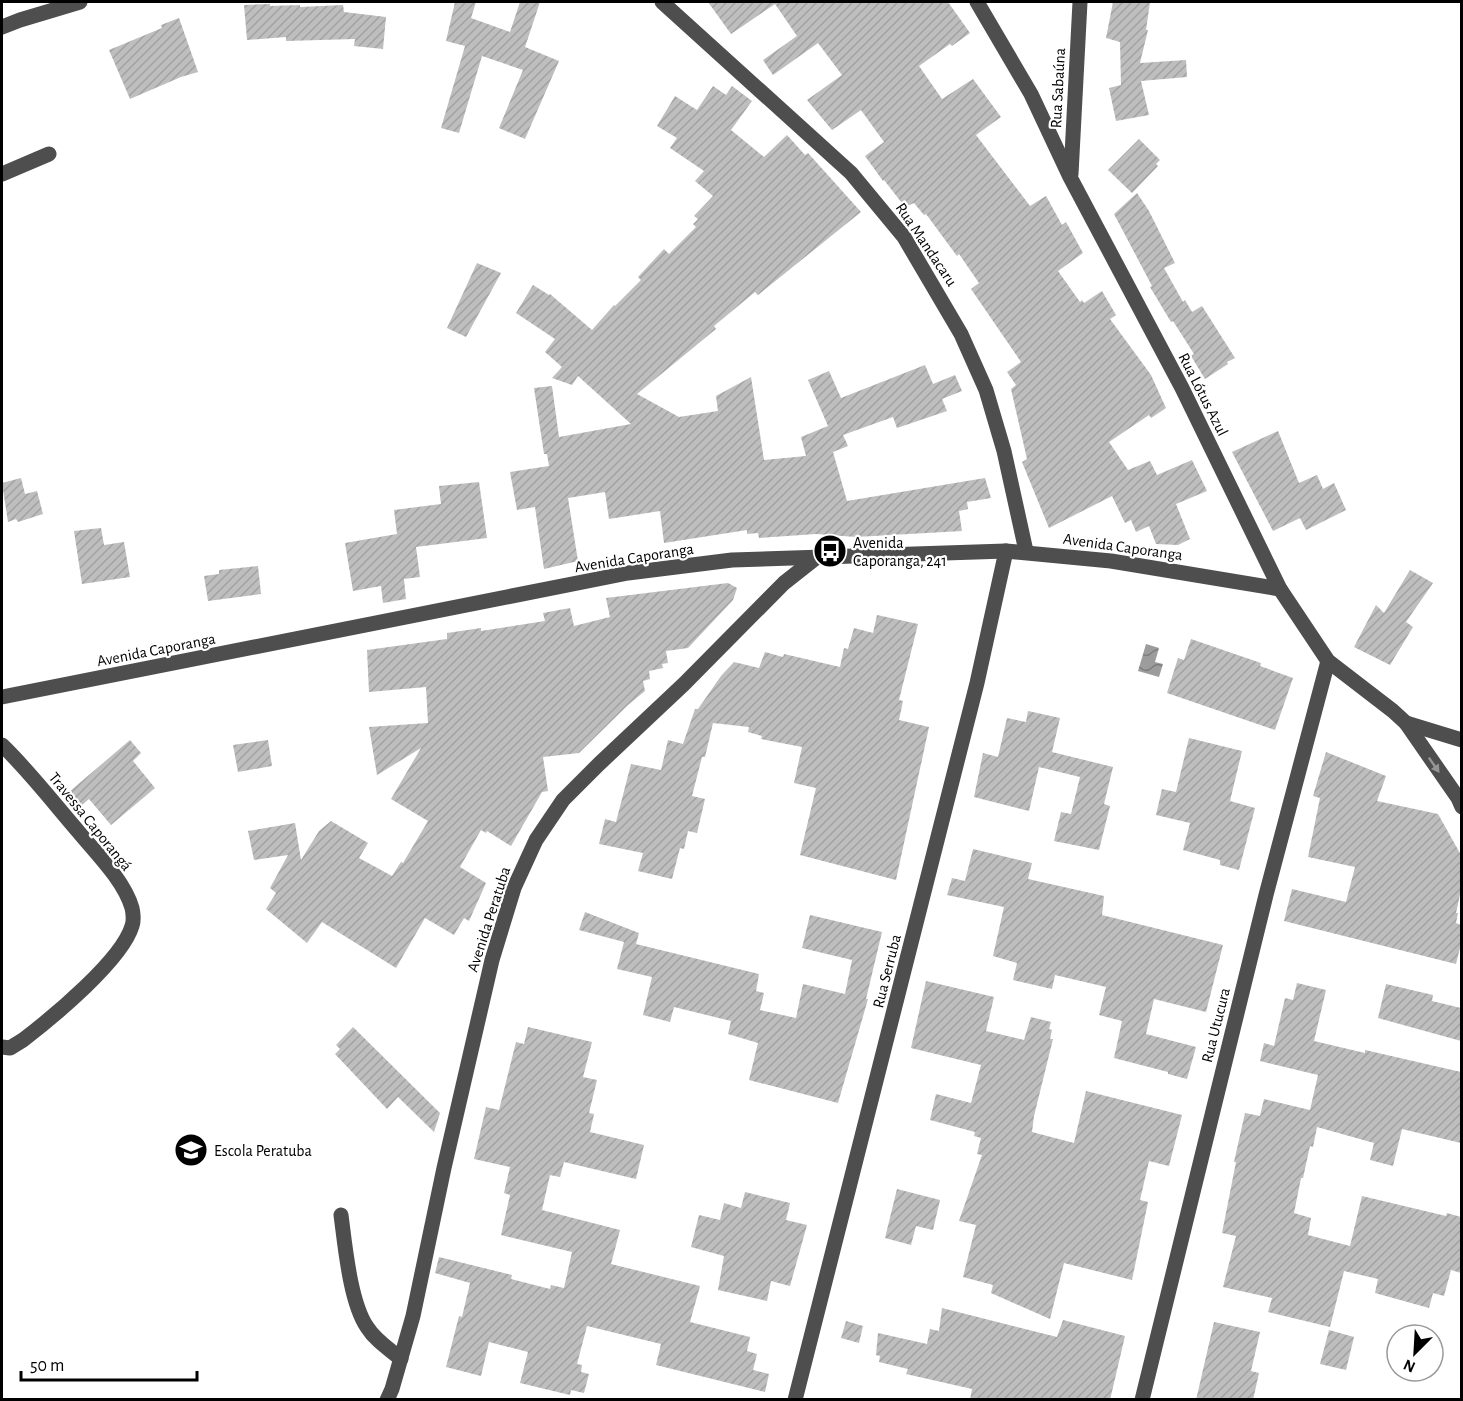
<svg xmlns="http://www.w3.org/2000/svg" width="1463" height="1401" viewBox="0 0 1463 1401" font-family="'Alegreya Sans',sans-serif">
<defs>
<pattern id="water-waves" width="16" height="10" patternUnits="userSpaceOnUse" patternTransform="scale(1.5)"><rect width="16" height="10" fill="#9c9c9c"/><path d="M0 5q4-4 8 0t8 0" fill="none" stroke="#7d7d7d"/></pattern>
<pattern id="building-hatch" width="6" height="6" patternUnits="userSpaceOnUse" patternTransform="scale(1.5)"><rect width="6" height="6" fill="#bebebe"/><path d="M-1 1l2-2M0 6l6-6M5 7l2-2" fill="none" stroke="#a2a2a2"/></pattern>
</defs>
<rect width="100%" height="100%" fill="#fff"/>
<polygon fill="url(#water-waves)" points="1146,644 1159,648 1155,662 1163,664 1159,677 1138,671"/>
<g fill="url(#building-hatch)">
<polygon points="455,2 476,2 471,18 510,32 520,2 540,2 525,47 559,61 525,139 499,128 523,70 482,56 459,133 441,128 465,46 446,41"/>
<polygon points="708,2 948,2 970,33 952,46 950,44 919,66 942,99 973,79 1001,117 976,135 1030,206 1046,196 1062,225 1066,222 1083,253 1058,271 1080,302 1082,300 1084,303 1102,291 1116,315 1110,319 1151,375 1166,408 1151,418 1149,415 1109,442 1128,470 1150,461 1157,475 1192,460 1207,491 1176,504 1190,539 1178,545 1156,544 1149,526 1136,532 1131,520 1125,523 1112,496 1049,528 1022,462 1027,459 1011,389 1016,385 1007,372 1021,362 971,289 979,283 959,254 957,256 926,214 924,215 914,203 905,207 884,180 883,181 865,156 884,142 861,110 832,130 807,100 842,75 818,43 773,75 763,60 797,36 775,4 731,34"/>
<polygon points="1113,2 1150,2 1146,30 1148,30 1140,63 1186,60 1187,77 1141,81 1149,115 1116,121 1109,88 1121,85 1120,42 1106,38"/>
<polygon points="270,4 270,6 300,5 300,7 343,5 344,12 386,17 383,49 354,46 355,39 286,41 286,37 247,40 244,5"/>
<polygon points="179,18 198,72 181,77 130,99 109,50 162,28 161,25"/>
<polygon points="713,86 726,95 732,86 752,101 731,130 764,157 787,135 805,155 808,153 861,212 758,295 755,292 714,326 716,329 637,394 679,417 718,411 716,396 751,377 764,460 806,456 801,437 828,426 808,380 829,371 841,398 925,365 933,384 955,375 962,391 942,399 947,411 897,428 893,417 843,435 848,446 833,452 847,501 985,478 991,498 967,502 968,509 959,511 962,531 856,537 816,534 759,538 758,533 747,534 747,530 664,543 660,511 609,519 605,492 568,498 578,561 544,569 535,507 517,510 510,472 549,466 547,454 544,454 534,388 552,386 559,437 631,424 578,376 572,385 552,378 562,367 545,352 555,339 516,313 533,285 549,295 550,294 592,330 614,305 615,306 641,280 638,277 664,249 669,254 696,227 693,224 698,219 694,216 713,196 695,181 704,171 670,148 677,138 657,126 675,96 697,110"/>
<polygon points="1139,139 1160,160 1156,164 1158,166 1132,193 1108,170"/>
<polygon points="1137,193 1149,211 1175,263 1164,268 1183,302 1185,300 1192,312 1202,306 1235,358 1227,362 1228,364 1205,379 1191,356 1194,354 1173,321 1171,322 1150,287 1152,286 1114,214"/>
<polygon points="477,263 501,273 466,337 447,328"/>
<polygon points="1278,431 1299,483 1317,475 1323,489 1334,483 1346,510 1306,530 1300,518 1273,531 1232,452"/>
<polygon points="21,478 25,494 37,491 43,514 18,522 16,519 8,522 2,483"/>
<polygon points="479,482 487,538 416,547 420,577 404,579 406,599 383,603 381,586 353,591 345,543 397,534 394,510 441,504 439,486"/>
<polygon points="101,528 104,545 124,542 130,577 82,584 74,531"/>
<polygon points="258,566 261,594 208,601 204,576 219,574 219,570"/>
<polygon points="1410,570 1433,583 1406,622 1413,627 1390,665 1354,647 1376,605 1384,613"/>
<polygon points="728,583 737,588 733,600 688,648 666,651 668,663 662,664 663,668 649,671 650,679 643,681 645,691 628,705 579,753 543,757 548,791 542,792 511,846 487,831 486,833 481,830 460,867 486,883 469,921 464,918 454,935 425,918 396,968 322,922 307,943 266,909 276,893 270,888 288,855 254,860 248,831 295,823 301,860 319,831 331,821 368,843 359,858 392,876 401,862 403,863 428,821 391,799 421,748 377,775 369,727 428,723 426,687 369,692 367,650 447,639 447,633 481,628 481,631 545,621 543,613 570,608 574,626 610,617 606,598"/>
<polygon points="877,615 918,624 899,700 903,701 899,720 929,727 896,880 800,855 816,788 794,783 802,747 761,739 762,736 748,732 749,727 713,723 705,757 702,757 692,796 705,799 697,833 688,831 684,849 680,848 672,879 638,871 643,853 599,844 605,819 616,822 631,764 661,770 668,740 683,744 695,709 698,709 721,676 734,662 759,668 765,652 783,657 784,654 840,667 844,648 848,649 854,628 873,633"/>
<polygon points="1191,639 1261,663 1260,666 1293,678 1275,730 1167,693 1178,658 1184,660"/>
<polygon points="1028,711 1060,718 1052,752 1113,767 1104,804 1110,806 1099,850 1054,841 1061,812 1071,814 1080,777 1039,767 1029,811 974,797 983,753 998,757 1007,718 1026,722"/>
<polygon points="1189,738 1242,751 1230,801 1255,808 1239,870 1220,865 1220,860 1183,850 1190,823 1156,815 1162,789 1176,792"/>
<polygon points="130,740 141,753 133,761 155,788 111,825 89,799 81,806 69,792"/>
<polygon points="268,740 272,766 238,772 233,745"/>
<polygon points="1326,752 1386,776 1377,801 1438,814 1461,855 1461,890 1456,913 1458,913 1456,923 1461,925 1461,944 1456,964 1284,921 1292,889 1346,902 1355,867 1308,857 1320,798 1313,796"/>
<polygon points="973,849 1032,863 1028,879 1104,896 1102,915 1223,945 1206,1012 1154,999 1146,1034 1196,1047 1187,1079 1168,1074 1168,1072 1114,1058 1122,1021 1099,1015 1106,987 1055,975 1052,989 1013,980 1017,963 993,956 1004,907 947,895 952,878 965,881"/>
<polygon points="585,912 639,933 636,944 759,974 756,991 764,993 760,1010 796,1018 803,984 845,994 852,960 802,948 810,915 882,932 866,999 868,999 838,1103 749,1080 758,1043 728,1034 731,1021 674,1007 670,1022 643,1015 652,977 617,969 624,942 579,930"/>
<polygon points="926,981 994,997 986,1031 1024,1040 1031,1017 1051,1022 1049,1029 1052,1030 1050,1039 1053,1039 1034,1116 1032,1132 1074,1143 1086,1091 1182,1115 1169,1166 1149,1161 1140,1200 1148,1202 1132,1280 1064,1263 1050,1319 991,1293 993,1285 963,1277 976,1225 959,1221 982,1155 977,1154 981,1138 974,1136 975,1132 930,1120 936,1094 971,1103 981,1065 911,1048"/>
<polygon points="1297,983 1326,990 1314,1041 1365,1053 1365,1050 1461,1072 1461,1143 1402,1129 1393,1166 1370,1160 1374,1143 1317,1127 1313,1147 1310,1146 1303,1178 1301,1178 1294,1213 1311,1218 1308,1235 1350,1246 1362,1196 1446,1216 1447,1213 1461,1217 1461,1273 1451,1270 1444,1296 1433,1293 1429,1308 1375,1293 1378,1279 1344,1271 1330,1327 1268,1312 1272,1298 1223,1287 1236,1236 1222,1233 1236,1162 1234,1162 1245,1113 1260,1116 1264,1099 1310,1110 1318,1075 1260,1061 1264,1043 1274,1046 1285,998 1293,1000"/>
<polygon points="1386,984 1433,995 1432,1001 1461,1008 1461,1041 1378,1018"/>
<polygon points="353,1027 440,1113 434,1132 398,1097 387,1109 335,1054 340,1049 336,1045"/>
<polygon points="528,1027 592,1042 583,1077 597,1080 589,1113 594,1114 590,1132 644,1145 636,1179 564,1162 560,1177 550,1175 542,1210 620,1230 611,1264 700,1286 690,1322 750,1337 747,1351 757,1354 753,1370 769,1374 765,1392 656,1365 661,1344 587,1326 577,1364 582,1365 581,1372 589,1374 584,1393 571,1390 570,1395 520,1383 528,1352 489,1342 481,1376 446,1367 459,1316 462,1317 470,1283 435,1273 439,1257 512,1275 511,1279 550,1289 551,1285 564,1288 572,1252 501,1235 510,1195 504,1193 510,1167 474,1159 486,1107 499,1110 516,1042 524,1044"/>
<polygon points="897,1189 940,1200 933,1230 916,1226 911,1245 885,1238"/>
<polygon points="745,1192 790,1203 786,1220 807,1225 790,1286 771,1281 767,1301 718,1290 724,1256 691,1247 699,1215 720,1220 724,1203 741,1208"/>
<polygon points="942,1308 1057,1337 1063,1320 1125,1336 1110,1400 970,1400 972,1389 906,1374 908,1369 879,1362 880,1356 876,1355 878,1333 927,1344 930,1329 939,1331"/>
<polygon points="846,1321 863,1326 859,1343 841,1338"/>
<polygon points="1214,1322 1260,1332 1251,1371 1259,1373 1253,1400 1196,1400"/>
<polygon points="1329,1330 1354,1337 1346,1370 1320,1364"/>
</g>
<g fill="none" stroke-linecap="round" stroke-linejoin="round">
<g stroke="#4e4e4e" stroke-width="15">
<polyline points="662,2 851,173 904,237 961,334 986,390 1004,451 1026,551"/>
<polyline points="977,2 1031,94 1070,177 1182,388 1280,589 1328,661 1393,711 1406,723 1462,740"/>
<polyline points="2,27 20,20 80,2"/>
<polyline points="2,174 49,154"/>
<polyline points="1071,174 1080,2"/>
<polyline points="2,697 628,573 732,560 1006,551 1111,561 1280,589"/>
<polyline points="1406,723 1458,798 1462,807"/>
<path d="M2 745C29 771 52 801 77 830 95 852 124 880 132 908 133 912 134 921 132 926 122 960 53 1017 23 1040L10 1048 2 1047"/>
<path d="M341 1215C345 1245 350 1302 367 1327 375 1340 389 1349 401 1359"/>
<polyline points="387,1400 392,1389 413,1316 444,1168 492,960 514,888 536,840 563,800 599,764 684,684 784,583 817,557"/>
<polyline points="795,1400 977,683 1006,551"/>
<polyline points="1142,1400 1266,895 1328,661"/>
</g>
</g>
<defs><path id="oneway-solid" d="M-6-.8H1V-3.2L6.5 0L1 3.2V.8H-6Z" transform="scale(1.5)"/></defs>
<use fill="#959595" href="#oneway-solid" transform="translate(1434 765) rotate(55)"/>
<defs>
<symbol id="bus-disc" viewBox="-11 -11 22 22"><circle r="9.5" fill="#000" stroke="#fff"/><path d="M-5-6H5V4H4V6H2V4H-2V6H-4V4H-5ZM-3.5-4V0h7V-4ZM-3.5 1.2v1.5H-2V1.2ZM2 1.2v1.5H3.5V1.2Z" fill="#fff"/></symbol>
<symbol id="school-disc" viewBox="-11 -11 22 22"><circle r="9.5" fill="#000" stroke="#fff"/><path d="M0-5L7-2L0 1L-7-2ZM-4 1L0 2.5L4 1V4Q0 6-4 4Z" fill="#fff"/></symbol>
</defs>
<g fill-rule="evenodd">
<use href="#bus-disc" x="811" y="532" width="38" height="38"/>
<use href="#school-disc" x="172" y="1131" width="38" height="38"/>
</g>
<g text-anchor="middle" stroke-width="4.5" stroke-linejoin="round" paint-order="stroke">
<g font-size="16" fill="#000" stroke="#fff">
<text transform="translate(1057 88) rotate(-87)" y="6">Rua Sabaúna</text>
<text transform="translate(927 244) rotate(56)" y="6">Rua Mandacaru</text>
<text transform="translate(1204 394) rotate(63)" y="6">Rua Lótus Azul</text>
<text transform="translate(1123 546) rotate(8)" y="6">Avenida Caporanga</text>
<text transform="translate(634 557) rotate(-9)" y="6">Avenida Caporanga</text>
<text transform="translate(156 649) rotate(-11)" y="6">Avenida Caporanga</text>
<text transform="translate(91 821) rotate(51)" y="6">Travessa Caporangá</text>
<text transform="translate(488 919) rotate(-72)" y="6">Avenida Peratuba</text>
<text transform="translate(886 971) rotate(-76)" y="6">Rua Serruba</text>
<text transform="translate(1215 1025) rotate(-76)" y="6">Rua Utucura</text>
</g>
<g font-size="16" fill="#000" stroke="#fff" text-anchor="start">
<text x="853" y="548">Avenida<tspan x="853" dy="18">Caporanga, 241</tspan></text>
<text x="214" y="1156">Escola Peratuba</text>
</g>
</g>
<rect width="1463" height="1401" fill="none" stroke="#000000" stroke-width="6"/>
<g transform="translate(1415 1353) rotate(204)"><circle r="28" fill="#ffffff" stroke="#999999" stroke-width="1.5"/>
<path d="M0-4.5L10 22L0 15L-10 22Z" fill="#000000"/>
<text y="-9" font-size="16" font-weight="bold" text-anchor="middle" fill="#000000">N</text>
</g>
<path d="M21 1371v9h176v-9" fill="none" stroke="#000000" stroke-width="3"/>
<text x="30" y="1371" font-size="18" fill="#000000" stroke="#ffffff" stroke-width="4.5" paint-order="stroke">50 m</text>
</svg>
